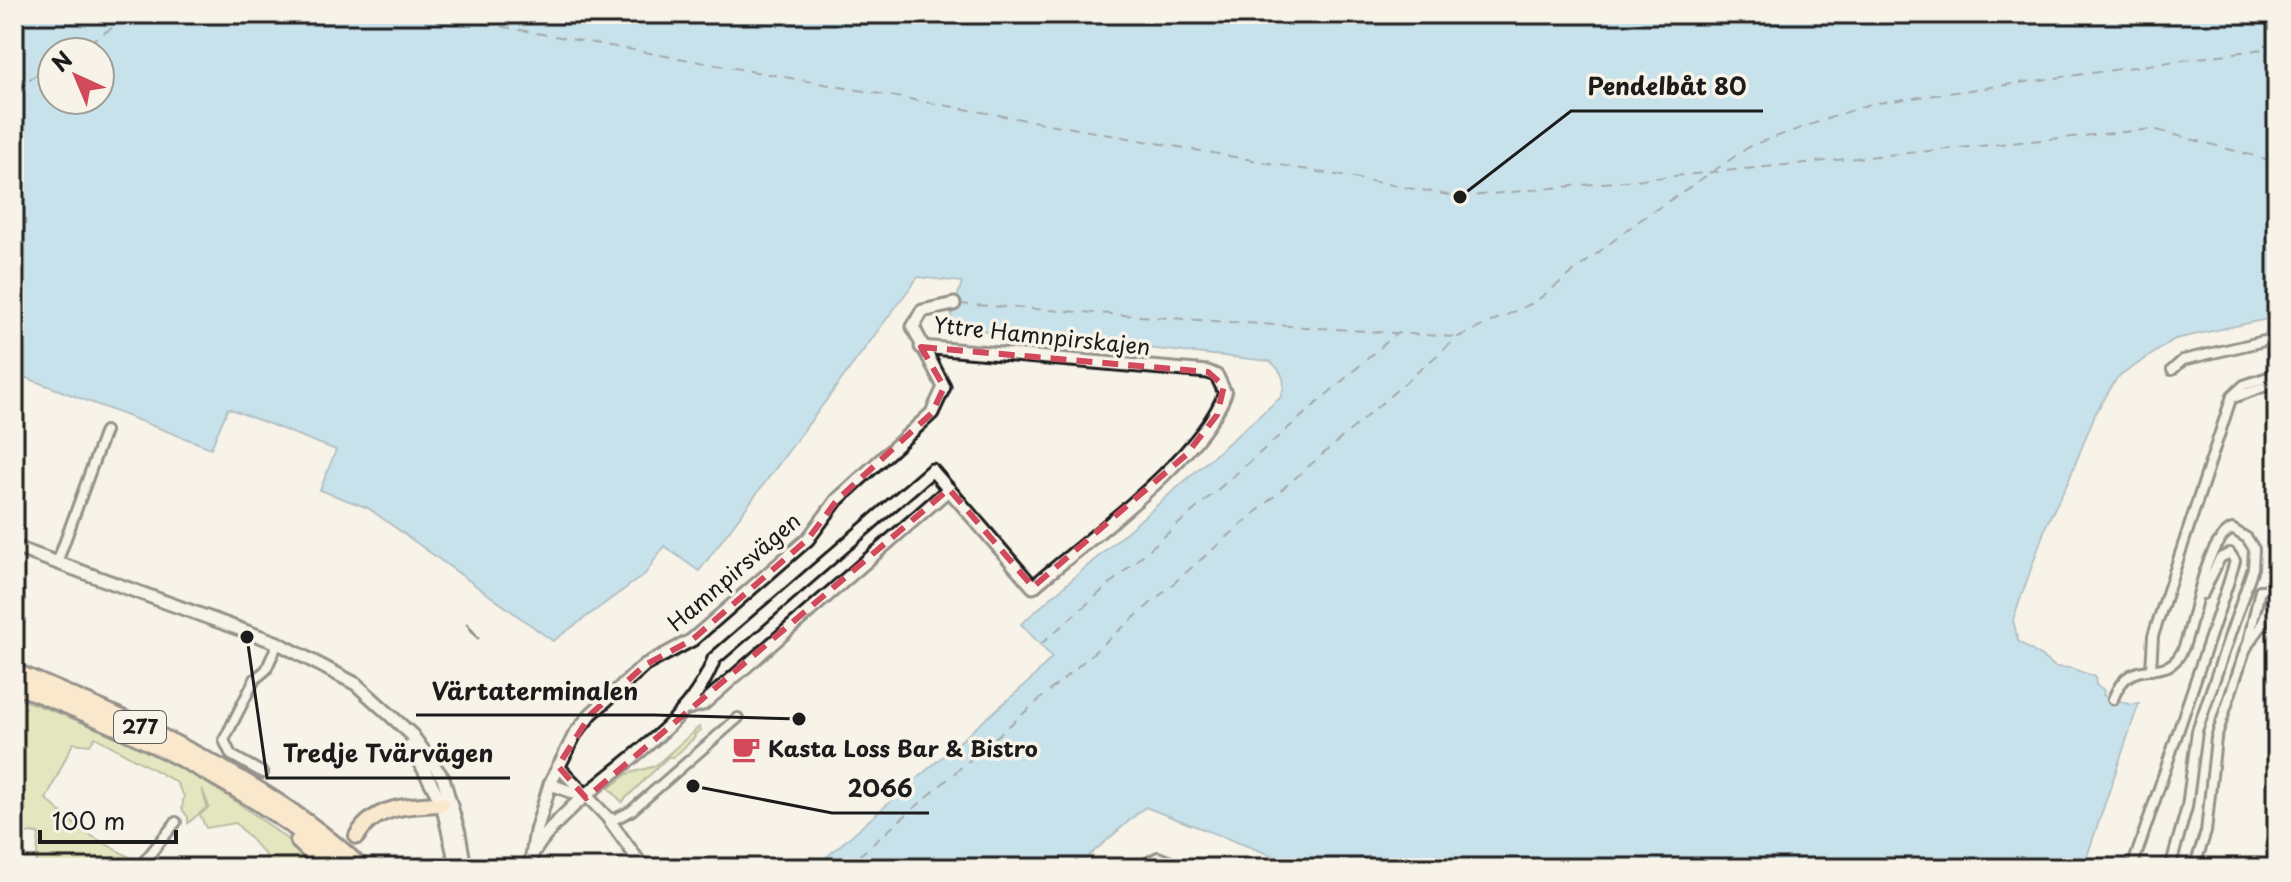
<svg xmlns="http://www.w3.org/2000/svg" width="2291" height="882" viewBox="0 0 2291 882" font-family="'Playpen Sans',sans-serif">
<rect width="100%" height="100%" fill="#f7f3e8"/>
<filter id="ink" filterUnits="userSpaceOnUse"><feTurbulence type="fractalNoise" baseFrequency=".0125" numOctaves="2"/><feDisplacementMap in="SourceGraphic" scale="16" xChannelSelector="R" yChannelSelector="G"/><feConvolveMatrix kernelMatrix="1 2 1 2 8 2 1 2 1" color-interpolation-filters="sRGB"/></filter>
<g filter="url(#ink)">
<g fill="#cad88c" stroke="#737a54" stroke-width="2">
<path d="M14 697C123 734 236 787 319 868H277L236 823 206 828 200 815 209 807 202 788 207 807 188 823V817L182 809 184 796 176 782 95 737 90 745 73 743 46 799 81 830 138 862 132 868H36L39 834 14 832Z"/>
<polygon points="699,727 701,730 694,735 695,737 673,758 669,756 622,802 609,788 627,774 655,766"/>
</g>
<path fill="#8fcff0" stroke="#61879b" stroke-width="2" fill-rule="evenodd" d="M14 14H2277V317L2175 339 2117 378 2095 414 2068 482 2047 523 2013 620 2018 641 2056 667 2071 668 2095 677 2096 685 2104 690 2103 695 2131 705 2139 703 2083 868H1305L1145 807 1075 868H814L1033 678 1052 657 1021 624 1281 397C1287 381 1283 372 1270 361L948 327 962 282 918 277 699 571 664 546 645 574 553 641 368 508 320 490 336 450 228 408 211 448 14 373 17 339 14 337ZM52 52H100V100H52Z"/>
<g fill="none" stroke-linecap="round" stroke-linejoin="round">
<g stroke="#3e525c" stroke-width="2" stroke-dasharray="10 8" stroke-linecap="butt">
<polyline points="430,14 1460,197 2153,129 2277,162"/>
<polyline points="73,52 135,14"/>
<polyline points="14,89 52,65"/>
<polyline points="959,304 1455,337"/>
<polyline points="1041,644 1397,333"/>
<polyline points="845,868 1458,337 1535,302 1636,223 1752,145 1870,104 2277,47"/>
</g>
<defs>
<g id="minor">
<polyline points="2172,370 2183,360 2277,338"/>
<polyline points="2236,397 2277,382"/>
<polyline points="57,563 105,431"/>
<polyline points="2247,647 2260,590 2276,589"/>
<polyline points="2151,670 2153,636 2232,396 2244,385 2277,374"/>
<path d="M2113 699C2132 649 2166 688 2183 649 2196 618 2202 545 2232 529L2247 538 2254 549 2253 568 2197 731 2187 807 2170 868"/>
<polyline points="263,773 231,755 224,740 255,679 266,670 278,643"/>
<polyline points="607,817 615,819 631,811 738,718"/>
<polyline points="139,868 176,822"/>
<polyline points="1138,868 1158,857 1185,868"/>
<polyline points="2132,868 2228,584 2235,561 2230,553 2220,558 2203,594"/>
<polyline points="2194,868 2206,832 2216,738 2246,647 2261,627 2277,583"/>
</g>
<g id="tertiary">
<polyline points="558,766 607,817 644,868"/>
<polyline points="550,784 582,796"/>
</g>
<g id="secondary">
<polyline points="14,547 278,643 356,684 412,735 443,778 459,833 465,868"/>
<polyline points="684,709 703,704 949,489"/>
<polyline points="411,745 442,804 457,868"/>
<path d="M534 851C582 778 683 743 714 659L932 470 1033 587C1087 540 1203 457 1225 393L1217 376 1208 372 921 347"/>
<polyline points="530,868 536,831 550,784 575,734 591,714 645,665 692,640 808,539 837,500 932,413 944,387 913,327 922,311 954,304"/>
</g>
<g id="motorway">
<path d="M14 671C132 721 269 779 362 868"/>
<path d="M14 685C123 726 257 789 345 868"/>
<path d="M357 836C374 806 410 805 442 804"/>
<polyline points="298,841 327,868"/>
</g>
</defs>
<use href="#minor" stroke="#1c1c1c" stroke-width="14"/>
<use href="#tertiary" stroke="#1c1c1c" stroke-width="16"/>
<use href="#secondary" stroke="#1c1c1c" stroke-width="17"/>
<use href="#motorway" stroke="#1c1c1c" stroke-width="20"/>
<use href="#minor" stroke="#f7f3e8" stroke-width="8"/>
<use href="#tertiary" stroke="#f7f3e8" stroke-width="10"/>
<use href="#secondary" stroke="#f7f3e8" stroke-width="11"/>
<use href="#motorway" stroke="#fddcac" stroke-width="14"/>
<polyline stroke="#1c1c1c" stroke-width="3" points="467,624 478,638"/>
</g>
</g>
<path d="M0 0H2291V882H0ZM921 347 1208 372 1224 386 1217 415 1186 455 1033 587 949 489 586 798 558 766 591 714 645 665 692 640 808 539 837 500 932 413 944 387Z" fill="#f7f3e8" fill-opacity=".55" fill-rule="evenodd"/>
<path fill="none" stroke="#d1495b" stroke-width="6" stroke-dasharray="16 10" stroke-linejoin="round" d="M921 347 1208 372 1224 386 1217 415 1186 455 1033 587 949 489 586 798 558 766 591 714 645 665 692 640 808 539 837 500 932 413 944 387Z"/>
<defs>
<symbol id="cafe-bare" viewBox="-9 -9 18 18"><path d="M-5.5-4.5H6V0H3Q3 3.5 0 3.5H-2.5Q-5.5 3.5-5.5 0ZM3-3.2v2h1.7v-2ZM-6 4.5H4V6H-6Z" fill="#d1495b" stroke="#f7f3e8" stroke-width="2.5" paint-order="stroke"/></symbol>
</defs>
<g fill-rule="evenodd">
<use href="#cafe-bare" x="726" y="729" width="40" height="40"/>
</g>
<g text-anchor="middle" stroke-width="7" stroke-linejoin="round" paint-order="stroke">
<rect fill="#f7f3e8" stroke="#5e5c59" stroke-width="2" x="114" y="711" width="52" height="32" rx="6"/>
<g font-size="20" font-weight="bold" fill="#1c1c1c">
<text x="140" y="734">277</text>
</g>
<g font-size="22" fill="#1c1c1c" stroke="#f7f3e8">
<text transform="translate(1042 336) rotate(6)" y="8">Yttre Hamnpirskajen</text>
<text transform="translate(734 572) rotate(-41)" y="8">Hamnpirsvägen</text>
</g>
<g font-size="22" font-weight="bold" fill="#1c1c1c" stroke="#f7f3e8" text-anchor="start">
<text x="768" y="757">Kasta Loss Bar &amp; Bistro</text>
</g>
</g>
<path fill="none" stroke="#1c1c1c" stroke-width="3" d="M1460 197L1571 111H1763M799 719L654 715H416M247 637L267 778H510M693 786L832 813H929"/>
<g fill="#1c1c1c" stroke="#f7f3e8" stroke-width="3">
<circle cx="1460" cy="197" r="8"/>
<circle cx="799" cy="719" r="8"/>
<circle cx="247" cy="637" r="8"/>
<circle cx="693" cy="786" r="8"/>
</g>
<g font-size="24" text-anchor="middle" font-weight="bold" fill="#1c1c1c" stroke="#f7f3e8" stroke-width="7" stroke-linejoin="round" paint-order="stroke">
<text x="1667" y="95">Pendelbåt 80</text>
<text x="535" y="700">Värtaterminalen</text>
<text x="388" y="762">Tredje Tvärvägen</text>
<text x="880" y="797">2066</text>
</g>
<rect width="2291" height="882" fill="none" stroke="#f7f3e8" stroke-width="48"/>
<rect x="24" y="24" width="2243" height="834" fill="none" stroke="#1c1c1c" stroke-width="3" filter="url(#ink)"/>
<g transform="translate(76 76) rotate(316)"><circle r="38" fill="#f7f3e8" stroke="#9f9d96" stroke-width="2"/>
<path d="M0-6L14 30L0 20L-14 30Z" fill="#d1495b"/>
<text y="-12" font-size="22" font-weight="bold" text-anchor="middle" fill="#1c1c1c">N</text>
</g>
<path d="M40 830v12h136v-12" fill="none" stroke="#1c1c1c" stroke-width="4"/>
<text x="52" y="830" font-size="24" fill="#1c1c1c" stroke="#f7f3e8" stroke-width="6" paint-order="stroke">100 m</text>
</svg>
